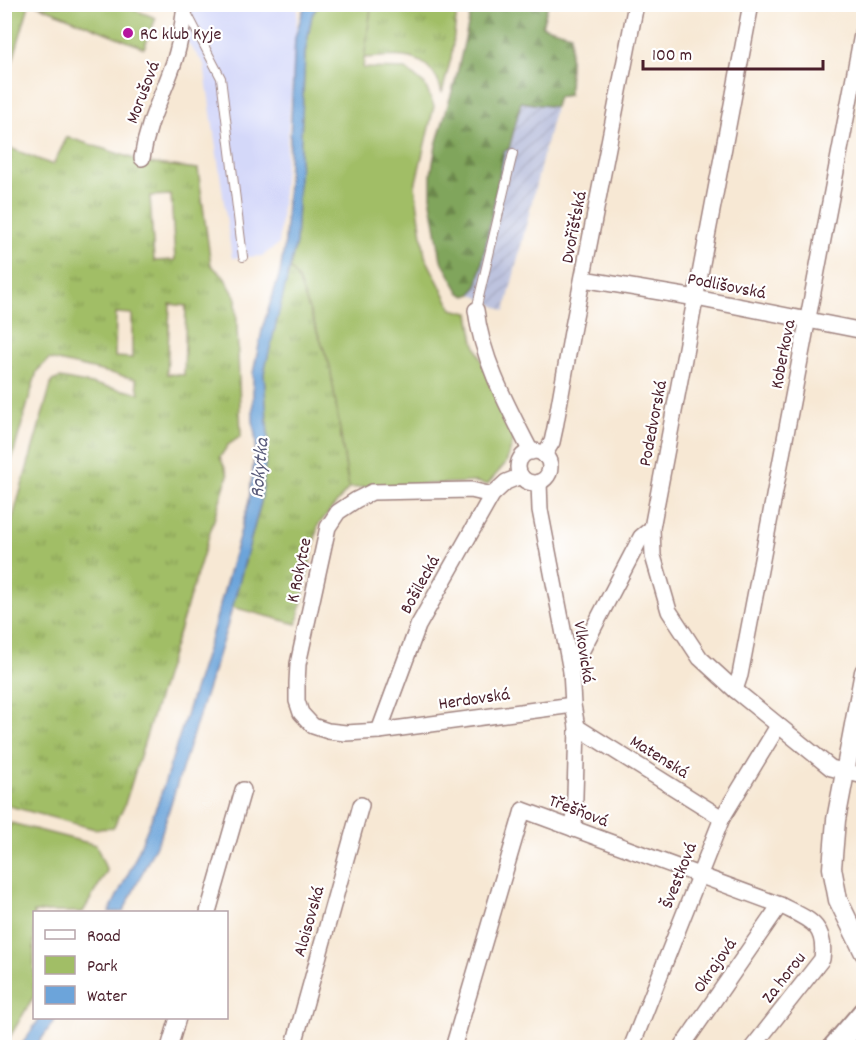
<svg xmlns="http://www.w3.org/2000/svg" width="868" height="1052" viewBox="0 0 868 1052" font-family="Dekko,sans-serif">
<defs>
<pattern id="industrial-furrows" width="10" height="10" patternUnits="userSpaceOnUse" patternTransform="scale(1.5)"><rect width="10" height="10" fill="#bdc3de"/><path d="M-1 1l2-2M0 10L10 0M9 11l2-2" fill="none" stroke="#a4a7bf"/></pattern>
<pattern id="grass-tufts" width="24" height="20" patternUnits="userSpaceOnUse" patternTransform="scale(1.5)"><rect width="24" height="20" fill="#a1be66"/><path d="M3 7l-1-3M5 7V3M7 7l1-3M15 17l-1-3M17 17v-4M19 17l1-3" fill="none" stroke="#859a54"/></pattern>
<pattern id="forest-firs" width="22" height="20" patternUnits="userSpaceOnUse" patternTransform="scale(1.5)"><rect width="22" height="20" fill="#80a55b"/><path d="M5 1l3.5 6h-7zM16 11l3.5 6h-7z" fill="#6b864b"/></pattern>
</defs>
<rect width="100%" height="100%" fill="#fff"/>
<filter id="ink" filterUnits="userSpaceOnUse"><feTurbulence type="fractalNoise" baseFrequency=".0167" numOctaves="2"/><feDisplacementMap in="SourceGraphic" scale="12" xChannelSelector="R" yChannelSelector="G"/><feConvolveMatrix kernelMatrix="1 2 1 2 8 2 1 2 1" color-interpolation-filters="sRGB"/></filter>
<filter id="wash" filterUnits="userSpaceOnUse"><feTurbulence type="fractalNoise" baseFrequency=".008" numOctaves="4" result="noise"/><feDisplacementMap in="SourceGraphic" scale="24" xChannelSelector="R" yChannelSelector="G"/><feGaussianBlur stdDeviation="1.35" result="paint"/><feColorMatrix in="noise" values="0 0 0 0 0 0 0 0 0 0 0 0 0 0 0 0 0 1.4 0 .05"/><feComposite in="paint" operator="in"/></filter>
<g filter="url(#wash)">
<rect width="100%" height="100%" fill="#f7e8d4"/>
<polygon fill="#d4d8f9" points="188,5 298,5 279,244 262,256 232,258 204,64 184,38"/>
<polygon fill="url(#industrial-furrows)" points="521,102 555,107 505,311 472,294 478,283 504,151 510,148"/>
<g fill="url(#grass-tufts)" stroke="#766e48" stroke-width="1.5" fill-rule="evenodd">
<polygon points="11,5 29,5 5,88 5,21"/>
<path d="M362 5H458L451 58 442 93C431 50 400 56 364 58L371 8Z"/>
<path d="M67 137 147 163 198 169 211 265 224 277 236 298 241 436 228 445 220 457 228 475 124 807 113 828 95 829 5 805V545L52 381 60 378 139 393 136 379 49 359 37 371 5 483V146L53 165ZM171 195 175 260 154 261 150 196ZM170 304 186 306 184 375 167 374ZM116 313 132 314V358L115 357Z"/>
<polygon points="290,268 298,279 330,366 349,488 318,525 297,624 232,607 261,502 268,437 264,373 271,337"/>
</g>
<polygon fill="url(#forest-firs)" stroke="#656243" stroke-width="1.5" points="470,5 548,5 542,26 571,34 569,95 558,97 555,107 521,102 509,149 504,151 478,283 472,294 466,296 460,293 441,260 431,202 431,174 436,145 456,78 471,12"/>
<g fill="#a1be66" stroke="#766e48" stroke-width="1.5">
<polygon points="37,5 121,5 156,18 144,48"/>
<polygon points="321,5 362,5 371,7 363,68 406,69 425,85 434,106 415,186 425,256 452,309 469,313 474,342 514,439 506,463 487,485 476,482 349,488 330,366 298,279 290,268 296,243 305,53 312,15 317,7"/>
<polygon points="11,823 96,845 107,871 83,912 34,912 34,996 5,1045 4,841"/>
</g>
<g fill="#6ca4da" stroke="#5b6282" stroke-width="1.5">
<polygon points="308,4 321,5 317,7 312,15 305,53 296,243 264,373 268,437 261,502 227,627 161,835 123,912 109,912 133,864 159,800 211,637 249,501 256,443 253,420 253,373 263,326 280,273 285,242 295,38 303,10"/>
<polygon points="40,1018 56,1018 36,1047 20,1047"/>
</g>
</g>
<g filter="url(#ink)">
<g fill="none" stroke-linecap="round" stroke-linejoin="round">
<defs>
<g id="service">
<polyline points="186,11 221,78 243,257"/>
<polyline points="476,310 513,153"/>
</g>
<g id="minor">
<polyline points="751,4 652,528 653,556 669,611 700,658 735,690 831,768 864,776"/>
<path d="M142 158C148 120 161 100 173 65 180 46 183 24 185 4"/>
<polyline points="583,279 696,298 864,331"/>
<path d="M476 310C482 360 508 407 531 452"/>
<circle cx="534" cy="467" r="16"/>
<polyline points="544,455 552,442 555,428 572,332 636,4"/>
<polyline points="539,482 540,510 571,671 573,705 577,727 574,829"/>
<polyline points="492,495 471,490 372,492 356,500 338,512 328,527 298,664 297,683 297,701 301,713 313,726 328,731 346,733 379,731 573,705"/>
<polyline points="571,671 641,537 652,528"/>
<polyline points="735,690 740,675 864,24"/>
<polyline points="577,727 722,818"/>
<polyline points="379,731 418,626 492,495 506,482 521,476"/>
<polyline points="208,912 243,790"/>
<polyline points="169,1048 178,1018"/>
<polyline points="293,1048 361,805"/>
<path d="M453 1048 523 810 780 905C807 919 827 923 822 959L752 1048"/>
<polyline points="631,1048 722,818 778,726"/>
<polyline points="681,1048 780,905"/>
</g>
<polyline id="tertiary" points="864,672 836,820 832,868 838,900 864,953"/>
<polyline id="primary" points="834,1048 864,1013"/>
</defs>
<use href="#service" stroke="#a08480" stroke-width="10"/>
<use href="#minor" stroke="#a08480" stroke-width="18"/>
<use href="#tertiary" stroke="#a08480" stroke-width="21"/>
<use href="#primary" stroke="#a08480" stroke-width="26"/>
<use href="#service" stroke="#fff" stroke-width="8"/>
<use href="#minor" stroke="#fff" stroke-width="15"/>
<use href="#tertiary" stroke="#fff" stroke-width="18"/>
<use href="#primary" stroke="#fff" stroke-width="22"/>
</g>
</g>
<circle fill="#b5179e" stroke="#fff" stroke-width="2" cx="128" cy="33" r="6"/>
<g text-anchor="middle" stroke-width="4.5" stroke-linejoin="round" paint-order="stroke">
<g font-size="18" fill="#4a1f2b" stroke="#fff" text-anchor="start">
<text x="140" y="39">RC klub Kyje</text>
</g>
<g font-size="18" fill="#4a1f2b" stroke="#fff">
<text transform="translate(142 92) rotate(-69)" y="6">Morušová</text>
<text transform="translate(573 227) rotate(-79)" y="6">Dvořišťská</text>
<text transform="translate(727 285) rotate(11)" y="6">Podlišovská</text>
<text transform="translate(782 354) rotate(-79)" y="6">Koberkova</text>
<text transform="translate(652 423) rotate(-79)" y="6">Podedvorská</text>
<text transform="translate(298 570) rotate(-78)" y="6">K Rokytce</text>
<text transform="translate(419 584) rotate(-61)" y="6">Bošilecká</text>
<text transform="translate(585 652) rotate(81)" y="6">Vlkovická</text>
<text transform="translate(474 698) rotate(-8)" y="6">Herdovská</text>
<text transform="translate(660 756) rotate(32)" y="6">Matenská</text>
<text transform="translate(579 810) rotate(21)" y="6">Třešňová</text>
<text transform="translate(678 875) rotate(-68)" y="6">Švestková</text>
<text transform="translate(308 921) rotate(-74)" y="6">Aloisovská</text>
<text transform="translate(714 965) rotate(-55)" y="6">Okrajová</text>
<text transform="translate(783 977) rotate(-52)" y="6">Za horou</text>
</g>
<g font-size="20" font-style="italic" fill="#595b7a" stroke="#fff">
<text transform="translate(258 468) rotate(-85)" y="7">Rokytka</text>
</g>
</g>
<rect width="868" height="1052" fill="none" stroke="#fff" stroke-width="24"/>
<rect x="33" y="911" width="195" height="108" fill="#ffffff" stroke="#b7a5aa" stroke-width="1.5"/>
<rect x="45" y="930" width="30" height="9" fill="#ffffff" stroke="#b7a5aa" stroke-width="1.5"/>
<text x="87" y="941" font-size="18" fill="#4a1f2b">Road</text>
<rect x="45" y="956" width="30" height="18" fill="#a1be66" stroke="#b7a5aa" stroke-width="1.5"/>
<text x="87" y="971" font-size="18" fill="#4a1f2b">Park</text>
<rect x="45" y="986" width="30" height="18" fill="#6ca4da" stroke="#b7a5aa" stroke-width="1.5"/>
<text x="87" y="1001" font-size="18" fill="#4a1f2b">Water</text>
<path d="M643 60v9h180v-9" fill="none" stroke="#4a1f2b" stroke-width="3"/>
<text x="652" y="60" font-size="18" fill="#4a1f2b" stroke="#ffffff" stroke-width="4.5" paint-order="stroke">100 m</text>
</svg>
